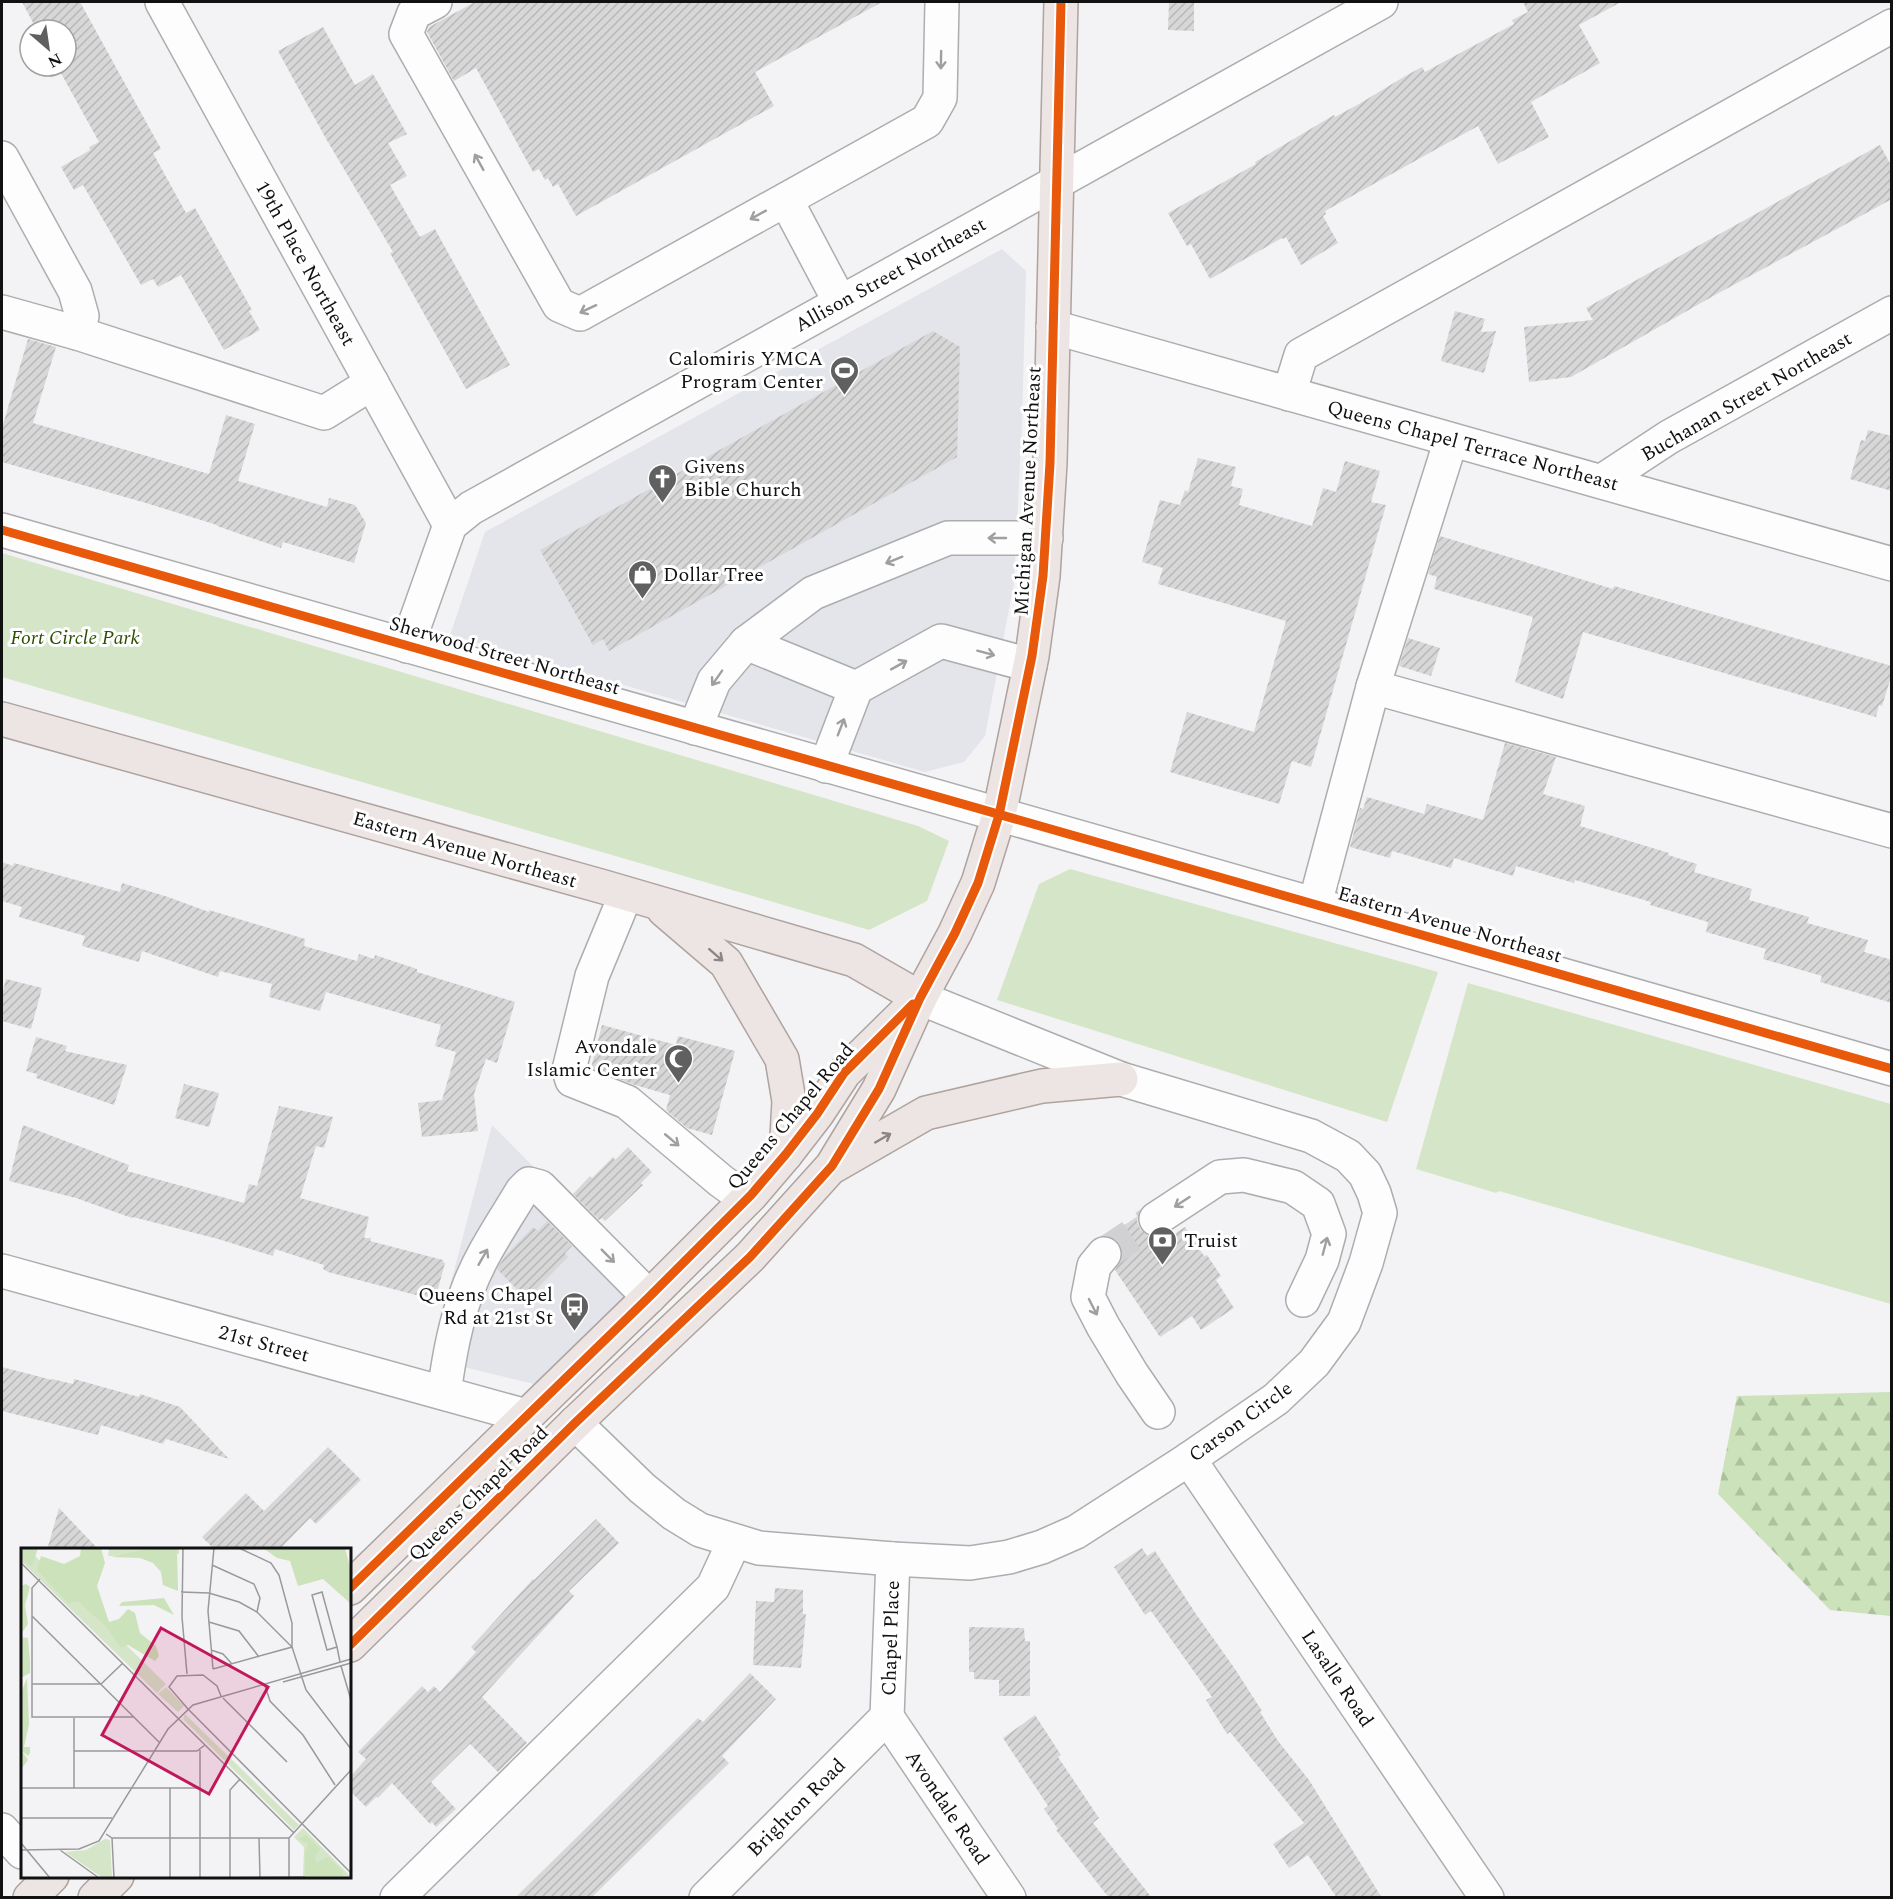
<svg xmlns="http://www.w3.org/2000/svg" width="1893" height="1899" viewBox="0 0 1893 1899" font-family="Spectral,serif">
<defs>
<pattern id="forest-firs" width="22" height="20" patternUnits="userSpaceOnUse" patternTransform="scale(1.5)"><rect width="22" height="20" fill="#cbe2ba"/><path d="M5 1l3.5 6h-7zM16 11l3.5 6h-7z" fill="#adc19f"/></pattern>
<pattern id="building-hatch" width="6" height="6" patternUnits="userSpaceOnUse" patternTransform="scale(1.5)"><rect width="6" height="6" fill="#d8d7d8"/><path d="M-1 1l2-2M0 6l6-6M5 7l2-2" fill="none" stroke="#b8b8b8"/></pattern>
</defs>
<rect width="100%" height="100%" fill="#f3f3f5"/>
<g fill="#e3e5eb">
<polygon points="1002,249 1026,271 1022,424 1014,583 985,736 964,762 925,772 450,635 485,532"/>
<polygon points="492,1125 645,1279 534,1384 431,1359"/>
</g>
<g fill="#d4e5c8">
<polygon points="2,553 918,826 949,841 927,901 869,930 2,677"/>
<polygon points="1070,869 1438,972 1387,1122 997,1000 1039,884"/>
<polygon points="1468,983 1891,1104 1891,1304 1499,1191 1496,1193 1416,1169"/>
</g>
<polygon fill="url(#forest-firs)" points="1891,1392 1891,1616 1830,1610 1718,1494 1737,1396"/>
<g fill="url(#building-hatch)">
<polygon points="22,2 80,2 161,149 153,153 186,213 195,208 252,310 249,311 260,330 224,350 181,275 158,287 153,279 141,285 83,185 74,190 61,167 90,150 89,147 99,142 57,66 66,66 66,30 37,30"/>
<polygon points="475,2 882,2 755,72 774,106 576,216 558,184 553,187 548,178 545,180 539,169 533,172 476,68 454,81 427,32 429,27"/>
<polygon points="1169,2 1194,2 1194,31 1168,30"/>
<polygon points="1523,2 1621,2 1579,25 1600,63 1531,102 1549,137 1498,164 1478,126 1325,211 1326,214 1323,216 1338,243 1301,265 1286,237 1283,239 1282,238 1210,279 1191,244 1187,246 1168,213 1256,164 1255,162 1334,115 1335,117 1359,104 1407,75 1422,67 1425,72 1514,24 1512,20 1528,12"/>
<polygon points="323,27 355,85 373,74 407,134 388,143 407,176 390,185 420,237 435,229 510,365 466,389 390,253 393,252 325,137 278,51"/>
<polygon points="1880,145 1892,167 1892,199 1715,295 1571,377 1529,382 1524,327 1593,320 1586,308"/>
<polygon points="1455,311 1485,319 1481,332 1496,331 1484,373 1441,361"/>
<polygon points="933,331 960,347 957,457 609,651 603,639 593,645 540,550"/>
<polygon points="28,339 56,347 33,423 209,474 226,415 255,424 238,481 327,507 329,498 355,505 366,523 354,563 283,542 281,548 217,526 217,525 146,503 2,462 2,428"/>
<polygon points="1868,430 1892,436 1892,491 1850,479 1861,440 1865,441"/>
<polygon points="1198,458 1236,467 1231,486 1243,489 1239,505 1312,526 1323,488 1336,492 1345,461 1380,471 1371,502 1386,505 1311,767 1292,761 1279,804 1170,772 1187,712 1254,732 1286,621 1158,584 1163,568 1142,562 1160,500 1180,505 1185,490 1188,492"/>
<polygon points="1440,536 1613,589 1614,586 1892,666 1892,674 1882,706 1879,705 1876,717 1583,632 1563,699 1515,682 1533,617 1434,589 1437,577 1428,574"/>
<polygon points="1408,638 1440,648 1431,676 1399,666"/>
<polygon points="1505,743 1556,757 1543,794 1585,806 1580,826 1669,853 1668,855 1697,864 1694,872 1752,889 1749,900 1809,917 1807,923 1868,940 1864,952 1892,960 1892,1003 1820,982 1822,976 1763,959 1766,949 1706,932 1708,922 1650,905 1651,902 1575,880 1574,883 1516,866 1513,876 1454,858 1451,868 1392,851 1390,858 1350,847 1360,808 1363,809 1367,797 1424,814 1427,804 1483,820"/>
<polygon points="2,862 13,866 14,863 120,892 122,883 168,897 209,912 209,910 305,939 304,946 357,961 359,954 374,959 375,955 417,969 417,972 515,1002 497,1063 486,1059 474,1094 478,1131 422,1137 418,1103 442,1100 456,1052 435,1046 441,1025 326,992 320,1011 269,997 272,984 220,971 218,977 142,951 139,962 82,946 85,936 19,917 22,907 2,901"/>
<polygon points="6,979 42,988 31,1029 2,1021 2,995"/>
<polygon points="602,1025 676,1045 678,1036 735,1051 712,1135 687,1128 666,1110 670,1095 635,1085 591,1068"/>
<polygon points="36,1037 67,1046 65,1051 127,1065 114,1105 36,1078 37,1074 26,1071"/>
<polygon points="184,1084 219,1093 209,1127 175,1118"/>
<polygon points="279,1106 333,1117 324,1148 316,1146 300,1198 369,1217 364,1238 371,1238 370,1241 443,1260 443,1262 445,1263 435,1300 328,1272 323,1269 324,1265 275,1249 273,1256 218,1239 133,1217 132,1218 76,1198 9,1181 23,1125 129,1165 127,1171 244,1203 249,1184 257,1186"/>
<polygon points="628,1147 652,1172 641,1183 643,1185 605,1221 602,1218 599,1220 573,1194 590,1176 592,1178 613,1157 615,1160"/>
<polygon points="1138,1216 1137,1221 1140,1229 1148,1236 1158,1238 1167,1234 1169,1237 1185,1227 1204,1256 1207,1255 1221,1276 1216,1280 1234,1308 1201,1330 1192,1316 1160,1337 1115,1270 1122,1258 1122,1248 1116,1240 1108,1236"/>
<polygon points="547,1221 572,1246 565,1253 568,1257 527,1299 497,1269 505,1256 533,1227 538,1231"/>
<polygon points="2,1367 52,1380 52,1379 73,1384 74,1379 139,1397 140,1394 180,1407 229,1459 166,1439 163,1444 101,1425 98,1435 2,1411"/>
<polygon points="328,1447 361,1480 316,1524 310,1518 279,1550 215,1550 202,1537 246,1493 264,1511"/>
<polygon points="59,1508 99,1550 47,1550"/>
<polygon points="596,1519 619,1543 569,1591 574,1596 482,1697 527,1743 498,1772 470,1744 431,1782 456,1809 436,1827 432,1822 430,1824 392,1783 378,1798 376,1797 366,1807 350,1791 350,1777 366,1759 358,1752 422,1686 428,1692 434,1686 440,1692 476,1652 471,1647 533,1579 534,1580"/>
<polygon points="1142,1548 1147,1556 1155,1551 1196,1614 1235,1669 1262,1711 1260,1712 1278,1741 1309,1780 1382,1898 1337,1898 1308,1855 1289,1868 1273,1844 1304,1823 1230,1732 1227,1734 1206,1700 1212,1697 1151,1611 1145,1615 1114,1567"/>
<polygon points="775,1588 803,1590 803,1614 806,1614 801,1668 753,1665 756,1601 774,1602"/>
<polygon points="969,1627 1024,1628 1025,1641 1030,1641 1030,1696 999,1696 999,1680 974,1679 974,1672 969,1672"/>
<polygon points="750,1673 776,1699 722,1756 729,1763 591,1898 515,1898 698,1718 703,1722"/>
<polygon points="1035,1715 1061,1755 1058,1757 1099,1818 1093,1823 1152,1898 1109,1898 1056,1830 1058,1829 1044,1809 1048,1806 1003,1738"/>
</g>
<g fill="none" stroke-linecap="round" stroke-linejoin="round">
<polyline stroke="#d1d1d3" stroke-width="33" stroke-dasharray="33 16" stroke-linecap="butt" points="1104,1254 1156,1219"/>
<defs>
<g id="minor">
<polyline points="162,2 450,525"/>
<polyline points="435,2 414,13 406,34 559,305 580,314 927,121 940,98 942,2"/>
<polyline points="2,158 75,291 82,316 77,333"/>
<polyline points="786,200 840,302"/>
<polyline points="2,312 77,333 324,413 372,383"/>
<path d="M1053 327C1333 407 1613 484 1892 564"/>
<polyline points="1289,394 1301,355 1892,26"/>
<polyline points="1602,481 1669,437 1892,313"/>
<polyline points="2,530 1892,1069"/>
<polyline points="746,643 856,688"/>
<polyline points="407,646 450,525 471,508 1381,2"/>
<polyline points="1373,687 1892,831"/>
<polyline points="695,728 714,681 746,643 813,593 948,538 1046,538"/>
<polyline points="826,766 856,688 941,641 1030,665"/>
<polyline points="626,894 592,976 569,1070 572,1080 627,1102 721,1181 746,1199"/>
<polyline points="1315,904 1373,687 1451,440"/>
<polyline points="1156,1219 1220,1177 1244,1175 1293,1187 1318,1204 1329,1234 1322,1260 1303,1300"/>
<polyline points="1104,1254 1094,1266 1088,1297 1103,1326 1132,1374 1158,1412"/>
<polyline points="2,1271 526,1416"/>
<path d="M444 1393C449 1358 455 1322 468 1289 481 1254 503 1223 522 1191L529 1184 540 1187 649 1297"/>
<polyline points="575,1423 642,1488 674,1514 700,1530 759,1548 893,1559 970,1563 1009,1557 1042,1547 1076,1532 1189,1459 1276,1399 1314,1363 1344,1322 1366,1263 1380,1213 1374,1193 1365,1174 1348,1156 1311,1136 1121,1079 920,998"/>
<polyline points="1189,1459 1487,1898"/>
<polyline points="887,1717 1009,1898"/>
<polyline points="887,1717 893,1559"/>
<polyline points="2,1830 22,1852"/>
<polyline points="397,1898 713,1587 734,1542"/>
<polyline points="706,1898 887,1717"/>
</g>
<g id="major">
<polyline points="2,719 604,887 854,960 920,998"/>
<polyline points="664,910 726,963 782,1059 789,1101 786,1154"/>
<polyline points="834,1166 926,1113 1042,1086 1121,1079"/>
<polyline points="350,1588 649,1297 751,1195 786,1154 817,1114 844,1073 906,1012"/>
<polyline points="350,1645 575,1423 750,1257 832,1166 879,1089 920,998 955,933 978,883 999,815 1032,656 1043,576 1050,463 1061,2"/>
<polyline points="30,1898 52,1876"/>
<polyline points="95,1898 117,1876"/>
</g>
</defs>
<use href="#minor" stroke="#acadae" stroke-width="36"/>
<use href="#major" stroke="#aea39f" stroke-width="36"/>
<use href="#minor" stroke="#fdfdfe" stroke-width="33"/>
<use href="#major" stroke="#ece5e3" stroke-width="33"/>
<defs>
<g id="cycleway">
<polyline points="2,530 1892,1069"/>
<polyline points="350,1588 649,1297 751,1195 786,1154 817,1114 844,1073 913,1004"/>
<polyline points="350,1645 575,1423 750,1257 832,1166 879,1089 920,998 955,933 978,883 999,815 1032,656 1043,576 1050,463 1061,2"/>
</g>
</defs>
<use href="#cycleway" stroke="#fff" stroke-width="13"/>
<use href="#cycleway" stroke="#e8590c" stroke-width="9"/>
</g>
<defs><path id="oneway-shaft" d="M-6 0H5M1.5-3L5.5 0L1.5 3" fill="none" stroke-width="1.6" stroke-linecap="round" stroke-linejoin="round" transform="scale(1.5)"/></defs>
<g stroke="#9f9fa0">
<use href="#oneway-shaft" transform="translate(941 60) rotate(91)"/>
<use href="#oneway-shaft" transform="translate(479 162) rotate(-119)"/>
<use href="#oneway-shaft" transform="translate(758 215) rotate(151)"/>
<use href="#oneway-shaft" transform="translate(588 309) rotate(155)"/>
<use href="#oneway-shaft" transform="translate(997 538) rotate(180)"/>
<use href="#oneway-shaft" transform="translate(894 560) rotate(158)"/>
<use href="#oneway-shaft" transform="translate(986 653) rotate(15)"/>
<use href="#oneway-shaft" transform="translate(899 665) rotate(-29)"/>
<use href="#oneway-shaft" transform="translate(717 678) rotate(125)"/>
<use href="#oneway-shaft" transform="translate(841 727) rotate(-69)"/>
<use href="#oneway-shaft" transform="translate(672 1140) rotate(40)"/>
<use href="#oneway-shaft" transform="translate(1182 1202) rotate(147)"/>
<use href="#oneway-shaft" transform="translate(1325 1246) rotate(-75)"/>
<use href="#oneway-shaft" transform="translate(608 1256) rotate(45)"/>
<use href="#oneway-shaft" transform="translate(483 1257) rotate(-60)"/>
<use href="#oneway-shaft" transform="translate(1093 1307) rotate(63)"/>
</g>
<g stroke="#898685">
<use href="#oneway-shaft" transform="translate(716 955) rotate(41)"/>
<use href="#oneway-shaft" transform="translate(883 1138) rotate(-30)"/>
</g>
<defs>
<symbol id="stadium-pin" viewBox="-11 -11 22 30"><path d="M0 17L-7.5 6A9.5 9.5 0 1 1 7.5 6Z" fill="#606061" stroke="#fff"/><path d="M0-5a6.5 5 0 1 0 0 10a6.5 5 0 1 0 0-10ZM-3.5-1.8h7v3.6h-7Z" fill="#fff"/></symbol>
<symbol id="church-pin" viewBox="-11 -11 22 30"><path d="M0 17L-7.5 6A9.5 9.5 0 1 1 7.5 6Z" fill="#606061" stroke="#fff"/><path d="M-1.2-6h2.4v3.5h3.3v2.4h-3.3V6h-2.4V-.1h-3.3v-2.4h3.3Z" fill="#fff"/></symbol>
<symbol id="shop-pin" viewBox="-11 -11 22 30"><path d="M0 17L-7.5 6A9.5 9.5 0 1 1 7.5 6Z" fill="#606061" stroke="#fff"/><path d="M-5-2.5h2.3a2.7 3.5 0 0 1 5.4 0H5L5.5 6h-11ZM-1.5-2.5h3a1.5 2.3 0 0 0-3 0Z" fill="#fff"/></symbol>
<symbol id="mosque-pin" viewBox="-11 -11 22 30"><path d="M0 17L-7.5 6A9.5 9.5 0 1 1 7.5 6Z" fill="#606061" stroke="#fff"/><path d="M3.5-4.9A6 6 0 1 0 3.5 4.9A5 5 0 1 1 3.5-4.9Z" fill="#fff"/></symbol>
<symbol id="bank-pin" viewBox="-11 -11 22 30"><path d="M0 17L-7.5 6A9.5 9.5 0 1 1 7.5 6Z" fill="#606061" stroke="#fff"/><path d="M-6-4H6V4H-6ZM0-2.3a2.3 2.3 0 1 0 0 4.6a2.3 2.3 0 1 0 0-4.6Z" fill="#fff"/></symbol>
<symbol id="bus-pin" viewBox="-11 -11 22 30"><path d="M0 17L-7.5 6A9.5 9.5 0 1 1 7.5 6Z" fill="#606061" stroke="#fff"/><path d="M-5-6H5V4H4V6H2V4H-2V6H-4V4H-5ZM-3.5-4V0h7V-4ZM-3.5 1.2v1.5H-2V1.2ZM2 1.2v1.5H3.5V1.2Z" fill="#fff"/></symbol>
</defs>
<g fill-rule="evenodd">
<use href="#stadium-pin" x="828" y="354" width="33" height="45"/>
<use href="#church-pin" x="646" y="462" width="33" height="45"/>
<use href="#shop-pin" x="626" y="558" width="33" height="45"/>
<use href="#mosque-pin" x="662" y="1042" width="33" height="45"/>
<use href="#bank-pin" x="1146" y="1224" width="33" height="45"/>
<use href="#bus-pin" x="558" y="1290" width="33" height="45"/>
</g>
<g text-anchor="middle" stroke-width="6" stroke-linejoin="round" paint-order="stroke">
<g font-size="20" fill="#111112" stroke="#fff">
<text transform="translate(306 263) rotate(61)" y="7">19th Place Northeast</text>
<text transform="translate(890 274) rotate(-29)" y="7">Allison Street Northeast</text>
<text transform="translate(1746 396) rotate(-30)" y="7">Buchanan Street Northeast</text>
<text transform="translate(1473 445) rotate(15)" y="7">Queens Chapel Terrace Northeast</text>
<text transform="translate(1027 491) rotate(-87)" y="7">Michigan Avenue Northeast</text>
<text transform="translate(505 655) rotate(16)" y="7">Sherwood Street Northeast</text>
<text transform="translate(465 849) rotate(16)" y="7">Eastern Avenue Northeast</text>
<text transform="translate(1450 924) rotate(16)" y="7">Eastern Avenue Northeast</text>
<text transform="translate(790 1116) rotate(-50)" y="7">Queens Chapel Road</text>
<text transform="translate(264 1343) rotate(15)" y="7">21st Street</text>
<text transform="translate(1240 1421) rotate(-36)" y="7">Carson Circle</text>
<text transform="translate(478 1493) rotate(-44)" y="7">Queens Chapel Road</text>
<text transform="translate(890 1638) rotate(-88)" y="7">Chapel Place</text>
<text transform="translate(1338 1678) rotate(56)" y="7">Lasalle Road</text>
<text transform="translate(796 1807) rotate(-45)" y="7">Brighton Road</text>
<text transform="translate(948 1807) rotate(56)" y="7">Avondale Road</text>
</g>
<g font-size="20" fill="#111112" stroke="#fff" text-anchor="end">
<text x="823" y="365">Calomiris YMCA<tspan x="823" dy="23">Program Center</tspan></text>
<text x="684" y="473" text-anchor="start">Givens<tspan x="684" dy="23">Bible Church</tspan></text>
<text x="663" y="581" text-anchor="start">Dollar Tree</text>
<text x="657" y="1053">Avondale<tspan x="657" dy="23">Islamic Center</tspan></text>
<text x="1184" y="1247" text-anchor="start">Truist</text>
<text x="553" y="1301">Queens Chapel<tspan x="553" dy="23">Rd at 21st St</tspan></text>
</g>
<g font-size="20" font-style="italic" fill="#2c5000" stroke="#fff">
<text x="75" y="644">Fort Circle Park</text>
</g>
</g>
<g transform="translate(21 1548)">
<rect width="330" height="330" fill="#f3f3f5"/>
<path d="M0 0H6L145 136 136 145 0 13ZM88 0H158V6L87 8ZM145 139 163 158 157 164 137 146ZM164 166 278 277 273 282 162 171ZM282 280 330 329V330H282L283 299 273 289ZM84 291 89 292 91 330H82L44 304 65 302Z" fill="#d4e5c8"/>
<path d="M0 0H17L11 18 0 11ZM60 0H80L84 15 76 38 88 74 98 71 107 61 114 65 119 85 135 98 138 108 134 113 107 97 100 99 85 79 57 53 47 55 16 22 20 8 43 16 59 8ZM131 0H156L157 43 142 37 140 24 132 15 119 10 90 9ZM242 0H324L330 23V56L302 31 277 38 269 13 256 10ZM5 36 9 39 4 57 7 76 0 86V38ZM143 50 153 67 133 57 98 58 101 54ZM0 89 7 90 9 114V125L0 130ZM6 130 8 176 3 199H9V205L7 208 1 203 7 212 1 220 0 219V145ZM285 287 299 301 294 308 295 315 307 309 322 324V330H284V305L288 296 278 291Z" fill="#cbe2ba"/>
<path fill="none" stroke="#99999a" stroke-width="1.5" d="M162 0 161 69 166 126M218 0 250 15 258 27 271 75V99L285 142 330 201M0 15 273 285M191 17 233 36 239 50 236 64M19 31 11 40V169H112M160 44 188 45 218 54 236 64 271 99 192 121M11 68 139 195M188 74 218 83 238 109M316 99 301 44 291 47 306 102 316 99 319 114M190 102 202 106 211 116M320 118 330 152M192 121 187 63 193 0M262 134 330 115M11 136H80L102 115M244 138 249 153 282 187 314 237M202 150 266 214M167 161 148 139 156 128 182 127 196 138 200 148M167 161 330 325M53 203H176L184 197M0 240H179M53 240V170M149 240V330M0 270H91M85 286 91 290H268L330 222M91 290 93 330M238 290 239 330M268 290V330M0 295 29 330M0 302 58 301 78 293 147 181 172 157 330 111M39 302 78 330M179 330V202M186 330 284 329M209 330V242L219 231"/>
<path fill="#c2185b" fill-opacity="0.15" stroke="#c2185b" stroke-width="3" d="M140 80 247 139 188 246 81 187Z"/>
<rect width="330" height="330" fill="none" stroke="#111112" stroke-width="3"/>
</g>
<rect width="1893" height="1899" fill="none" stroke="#111112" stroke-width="6"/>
<g transform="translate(48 48) rotate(151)"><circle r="28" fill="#ffffff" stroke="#a0a0a0" stroke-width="1.5"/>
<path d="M0-4.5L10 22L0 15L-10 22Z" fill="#606061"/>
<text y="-9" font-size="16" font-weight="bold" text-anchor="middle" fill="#111112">N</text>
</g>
</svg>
